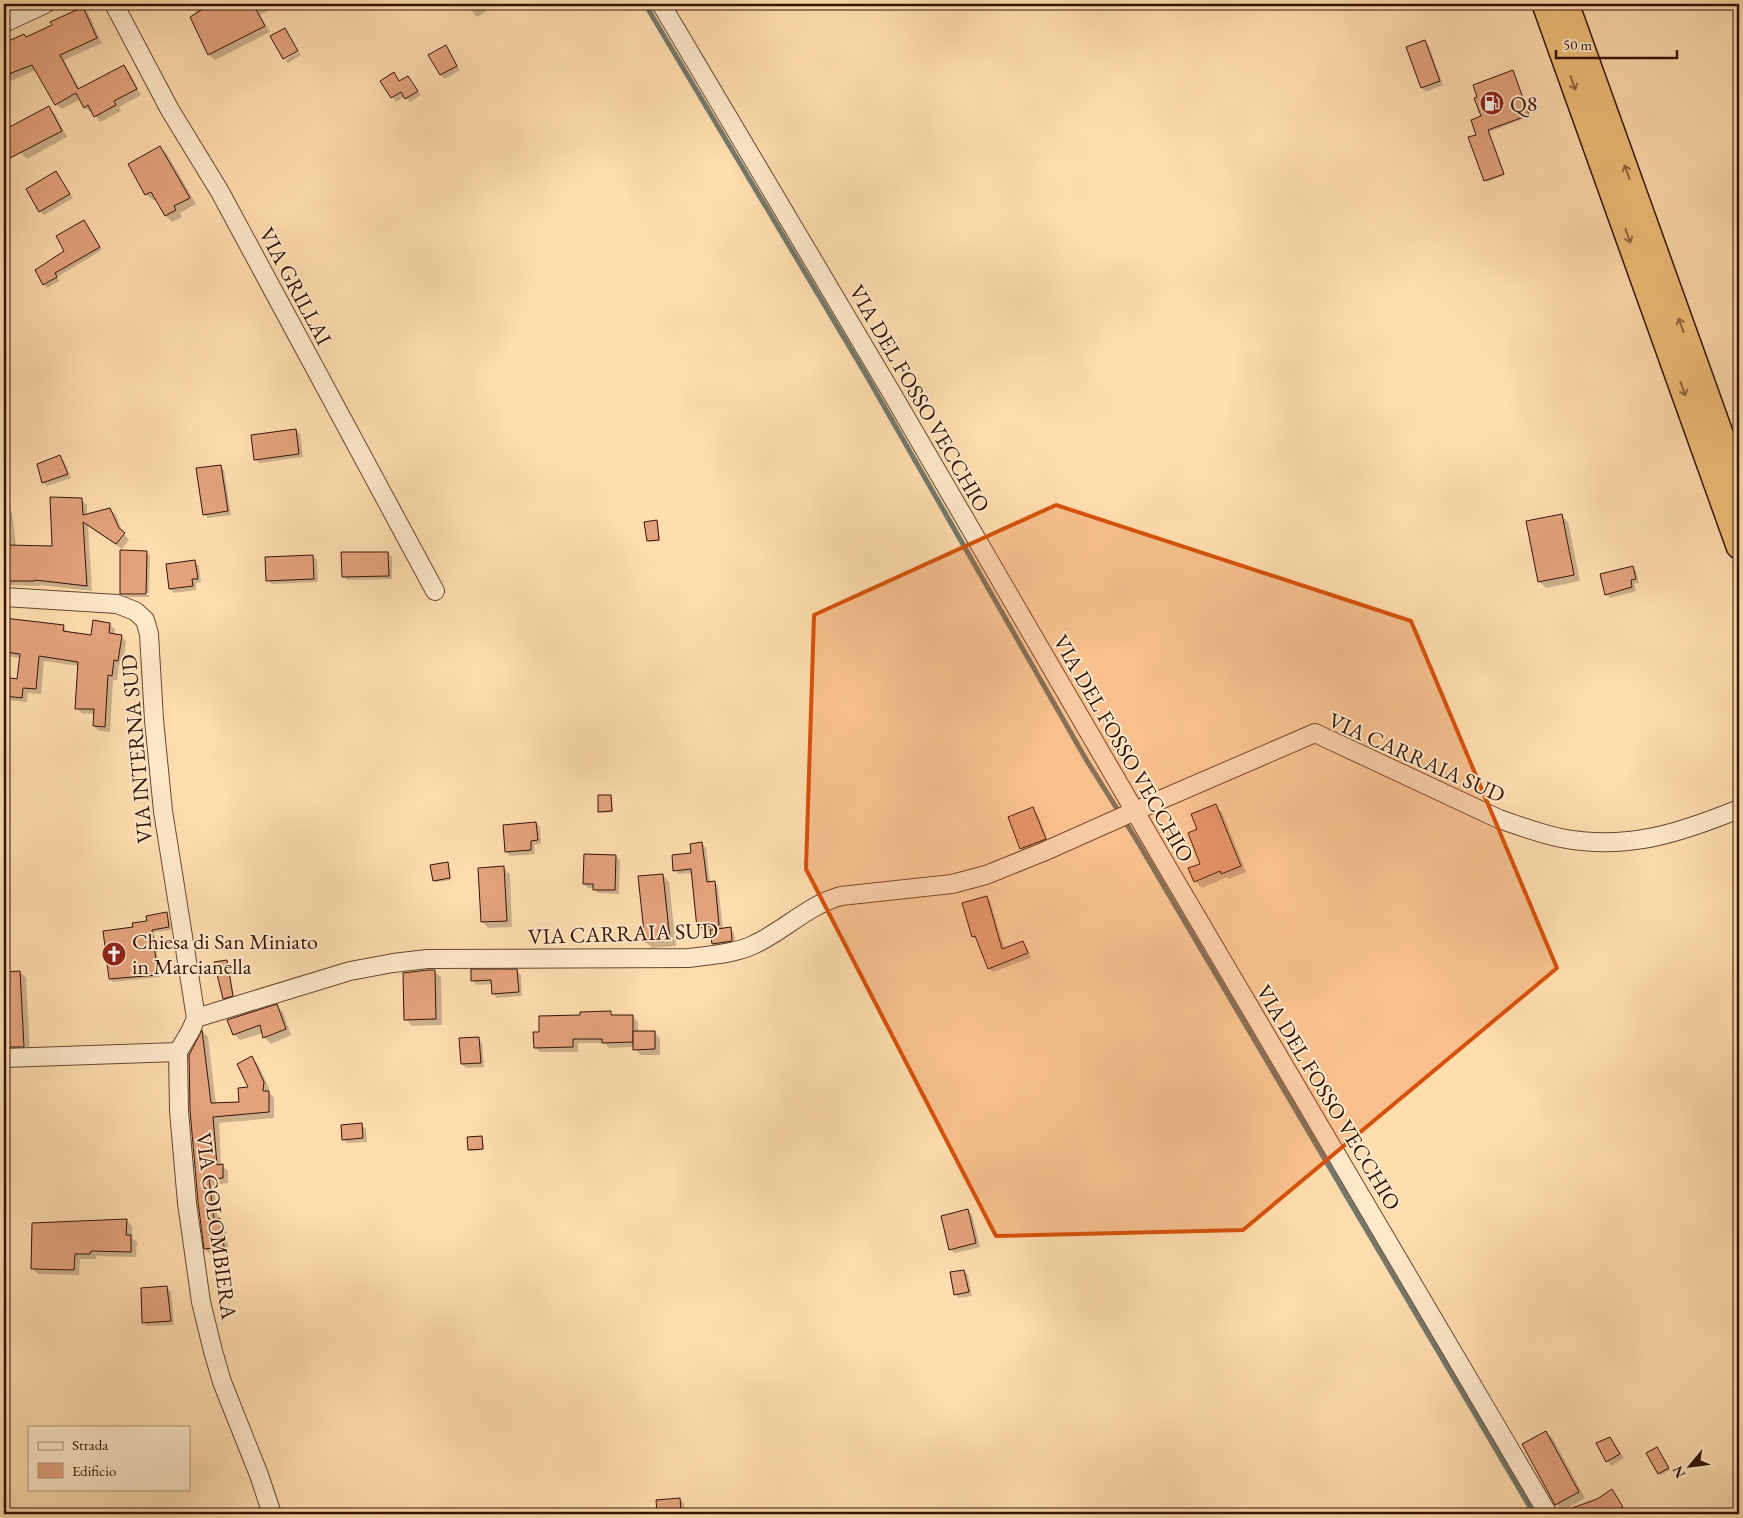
<svg xmlns="http://www.w3.org/2000/svg" width="1743" height="1518" viewBox="0 0 1743 1518" font-family="'EB Garamond',serif">
<rect width="100%" height="100%" fill="#ffddaf"/>
<filter id="stains"><feTurbulence type="fractalNoise" baseFrequency=".004" numOctaves="4"/><feColorMatrix values="0 0 0 0 .2 0 0 0 0 .09 0 0 0 0 .02 0 0 0 .5 -.17"/></filter>
<radialGradient id="worn" r=".72"><stop offset=".6" stop-color="#630" stop-opacity="0"/><stop offset="1" stop-color="#630" stop-opacity=".3"/></radialGradient>
<g fill="#0003">
<polygon points="4,4 12,4 4,7"/>
<polygon points="191,4 265,4 269,10 260,15 270,32 215,60 209,54 191,18 197,14"/>
<polygon points="466,4 498,4 477,17"/>
<polygon points="83,8 88,13 102,43 64,60 80,90 124,66 129,72 141,95 119,107 121,111 100,122 92,111 90,112 85,107 81,99 62,109 56,104 36,70 4,84 4,48 53,25"/>
<polygon points="1425,41 1429,46 1443,85 1426,92 1422,88 1408,48"/>
<polygon points="445,47 449,51 460,70 445,79 441,75 430,55"/>
<polygon points="299,52 301,55 288,63 285,60"/>
<polygon points="394,74 400,82 408,77 421,95 410,102 405,96 396,102 382,81"/>
<polygon points="1514,74 1530,116 1489,132 1505,175 1487,182 1485,180 1477,135 1482,117"/>
<polygon points="48,108 55,114 67,137 27,159 20,152"/>
<polygon points="160,147 167,154 196,204 180,213 182,217 172,222 166,216 156,199 153,200 146,194"/>
<polygon points="56,173 73,198 44,215 40,211"/>
<polygon points="84,221 102,250 57,277 60,281 47,288 44,284"/>
<polygon points="296,430 300,434 303,457 259,463 255,459"/>
<polygon points="60,457 64,461 71,478 47,486 43,482"/>
<polygon points="220,466 224,470 231,515 208,518 204,514"/>
<polygon points="81,499 87,505 87,515 110,509 116,515 123,533 129,540 122,549 88,526 92,591 40,585 40,586 4,585 4,506 6,506 12,512 16,546 54,547"/>
<polygon points="1561,515 1568,522 1580,581 1546,588 1540,582"/>
<polygon points="657,521 658,523 660,541 649,542 648,540"/>
<polygon points="146,552 150,556 149,593 124,592 124,595 149,595 149,597 126,597 122,593"/>
<polygon points="388,553 392,557 392,579 347,580 343,576"/>
<polygon points="313,556 317,560 318,582 272,584 268,580"/>
<polygon points="195,562 199,566 201,582 196,583 196,590 174,593 170,589"/>
<polygon points="1632,567 1636,571 1639,583 1634,584 1636,591 1610,598 1606,594"/>
<polygon points="4,619 63,626 68,633 92,637 109,624 115,629 114,635 121,636 126,641 123,665 119,665 117,680 113,680 110,732 99,731 94,726 95,714 82,713 77,708 79,666 44,661 41,694 28,693 27,702 7,700 4,697 4,678 19,680 21,658 4,656"/>
<polygon points="611,796 612,798 613,812 601,813 600,811"/>
<polygon points="1215,806 1222,812 1246,872 1229,879 1227,877 1202,888 1195,881 1202,864 1199,830"/>
<polygon points="1033,809 1037,813 1049,843 1026,852 1021,848"/>
<polygon points="536,823 540,827 541,844 534,845 535,854 510,856 506,852 504,826"/>
<polygon points="702,844 706,848 710,883 714,882 718,886 723,929 730,929 734,933 736,945 717,948 713,944 712,930 702,931 698,927 693,873 679,874 674,870"/>
<polygon points="616,856 620,861 619,894 598,893 594,888 588,888 584,884"/>
<polygon points="448,864 449,865 451,880 436,882 434,880"/>
<polygon points="503,868 510,874 512,927 488,928 482,921"/>
<polygon points="663,875 669,882 676,946 652,948 646,942"/>
<polygon points="986,897 990,901 1005,950 1023,943 1027,947 1031,958 993,972 989,968 978,940 973,936"/>
<polygon points="167,914 169,917 171,930 154,932 160,977 113,982 110,979 134,928"/>
<polygon points="226,961 228,963 234,997 226,1000 224,998"/>
<polygon points="434,971 441,977 442,1025 412,1026 406,1019"/>
<polygon points="517,971 521,975 522,996 497,998 493,993 493,984 477,985 473,981"/>
<polygon points="20,972 26,978 30,1053 4,1054 4,1031 7,1031 4,973"/>
<polygon points="277,1006 283,1012 291,1035 271,1044 264,1037 263,1033 240,1040 234,1034"/>
<polygon points="610,1013 614,1017 633,1017 638,1022 638,1033 654,1032 660,1038 660,1055 640,1055 635,1047 609,1048 605,1043 578,1043 578,1052 540,1052 535,1047 541,1033 582,1016"/>
<polygon points="203,1032 208,1037 216,1104 240,1103 250,1088 252,1058 258,1064 269,1088 269,1092 274,1098 274,1118 219,1123 221,1165 228,1171 228,1183 214,1185 218,1220 225,1225 229,1253 211,1255 205,1249 199,1202 190,1055"/>
<polygon points="478,1038 482,1043 484,1067 466,1068 462,1064"/>
<polygon points="361,1125 366,1129 367,1142 347,1143 343,1139"/>
<polygon points="482,1137 483,1139 484,1150 471,1151 469,1149"/>
<polygon points="968,1211 972,1215 980,1247 955,1253 950,1249"/>
<polygon points="126,1220 132,1226 132,1238 137,1242 136,1257 96,1256 96,1259 80,1259 79,1275 38,1274 32,1268"/>
<polygon points="964,1271 968,1275 972,1296 959,1298 955,1294"/>
<polygon points="167,1287 171,1292 174,1325 147,1326 143,1322"/>
<polygon points="1546,1433 1553,1439 1585,1498 1563,1511 1556,1504"/>
<polygon points="1610,1438 1624,1458 1611,1466 1598,1444"/>
<polygon points="1659,1450 1670,1470 1661,1475 1659,1473"/>
<polygon points="1615,1495 1626,1512 1622,1514 1582,1514 1579,1507"/>
<polygon points="680,1499 684,1504 684,1514 660,1514 658,1512"/>
<polygon points="353,1513 354,1514 338,1514"/>
</g>
<g fill="none" stroke-linecap="round" stroke-linejoin="round">
<polyline stroke="#74786b" stroke-width="5" points="645,4 865,373 1087,761 1136,839 1534,1514"/>
</g>
<g fill="#e4a37d" stroke="#331306">
<polygon points="211,4 253,4 265,26 208,55 190,17"/>
<polygon points="83,7 97,38 60,55 78,89 124,65 137,89 114,101 116,105 94,117 88,105 84,108 76,93 55,105 32,65 4,76 4,43 24,34 26,37 52,25 50,22"/>
<polygon points="285,28 298,51 283,59 270,36"/>
<polygon points="1425,40 1440,81 1421,88 1406,47"/>
<polygon points="446,45 457,66 440,75 428,55"/>
<polygon points="1513,70 1529,115 1488,130 1504,174 1484,181 1468,137 1476,135 1471,120 1481,116 1474,98 1477,97 1473,85"/>
<polygon points="394,72 399,81 408,76 418,91 405,99 401,92 391,98 380,81"/>
<polygon points="49,106 62,131 10,158 4,147 4,130"/>
<polygon points="160,146 190,198 174,206 176,210 165,216 151,192 145,195 128,164"/>
<polygon points="56,171 70,194 39,212 26,189"/>
<polygon points="84,220 100,247 55,273 57,277 43,285 35,270 64,251 56,236"/>
<polygon points="296,429 299,454 254,460 251,435"/>
<polygon points="60,455 68,474 42,483 37,464"/>
<polygon points="221,465 228,511 203,515 196,468"/>
<polygon points="50,497 82,498 83,515 110,508 119,528 125,533 116,544 83,522 87,586 35,580 35,581 6,581 7,545 52,546"/>
<polygon points="1562,514 1574,575 1538,582 1526,521"/>
<polygon points="657,520 659,540 647,541 644,522"/>
<polygon points="120,550 147,551 146,594 120,594"/>
<polygon points="341,552 388,552 389,576 342,577"/>
<polygon points="313,555 314,579 266,581 265,557"/>
<polygon points="195,560 198,579 192,579 193,586 169,589 166,564"/>
<polygon points="1633,566 1636,579 1631,580 1632,587 1605,595 1600,574"/>
<polygon points="4,618 64,625 63,631 91,635 93,620 110,623 109,633 122,635 118,661 114,660 112,676 108,675 105,727 93,726 94,709 75,709 78,662 39,656 36,689 23,688 22,698 4,696 4,677 17,679 20,654 4,652"/>
<polygon points="598,795 611,795 612,811 598,812"/>
<polygon points="1216,804 1241,866 1221,874 1220,871 1194,882 1188,868 1200,864 1188,833 1197,829 1191,814"/>
<polygon points="1033,807 1046,839 1020,849 1008,817"/>
<polygon points="536,822 538,840 531,841 531,850 505,852 503,825"/>
<polygon points="702,842 707,882 715,881 719,925 697,928 691,869 673,871 672,855 691,853 690,844"/>
<polygon points="584,854 616,855 615,890 593,890 593,884 583,884"/>
<polygon points="448,862 450,878 433,881 430,865"/>
<polygon points="504,866 507,921 481,922 478,868"/>
<polygon points="663,874 670,940 645,942 638,876"/>
<polygon points="987,896 1002,949 1023,941 1028,953 988,969 975,936 972,937 962,903"/>
<polygon points="167,912 169,927 152,930 158,975 109,979 103,931 133,927 132,923 147,921 146,916"/>
<polygon points="731,927 732,941 712,944 710,930"/>
<polygon points="227,960 233,996 223,999 214,962"/>
<polygon points="471,969 517,969 519,992 492,994 491,980 471,981"/>
<polygon points="428,970 435,970 436,1019 404,1020 403,973"/>
<polygon points="20,971 24,1047 4,1047 4,1030 5,1030 4,972"/>
<polygon points="277,1004 286,1029 263,1038 260,1025 233,1035 227,1020"/>
<polygon points="611,1011 611,1015 633,1015 633,1042 602,1043 602,1039 573,1039 573,1047 534,1048 533,1032 539,1032 539,1016 580,1015 580,1012"/>
<polygon points="202,1030 211,1103 239,1102 238,1088 248,1087 237,1064 252,1056 264,1082 263,1091 269,1091 269,1112 213,1117 217,1165 223,1164 223,1178 209,1179 214,1219 220,1218 224,1247 204,1249 198,1202 190,1110 189,1055"/>
<polygon points="633,1031 655,1031 655,1049 633,1050"/>
<polygon points="479,1037 481,1063 461,1064 459,1038"/>
<polygon points="362,1123 363,1138 342,1140 341,1125"/>
<polygon points="482,1136 483,1149 468,1150 467,1137"/>
<polygon points="968,1209 976,1243 949,1250 941,1216"/>
<polygon points="127,1219 126,1235 131,1235 131,1252 91,1251 90,1254 75,1254 74,1270 31,1269 32,1223"/>
<polygon points="964,1270 969,1292 954,1295 950,1272"/>
<polygon points="167,1286 171,1321 142,1323 141,1288"/>
<polygon points="1546,1431 1579,1492 1555,1505 1522,1444"/>
<polygon points="1610,1437 1620,1454 1606,1462 1596,1443"/>
<polygon points="1657,1447 1669,1468 1658,1474 1646,1453"/>
<polygon points="1612,1489 1623,1507 1612,1514 1561,1514 1561,1512 1597,1499"/>
<polygon points="680,1498 681,1511 657,1513 656,1500"/>
</g>
<g fill="none" stroke-linecap="round" stroke-linejoin="round">
<defs>
<g id="minor">
<polyline points="114,4 170,110 220,192 435,591"/>
<polyline points="661,4 894,397 1169,870 1548,1514"/>
<polyline points="4,23 45,4"/>
<polyline points="4,597 117,604 135,611 145,620 149,634 154,720 163,811 196,1018"/>
<polyline points="178,1052 179,1111 187,1203 201,1302 213,1351 222,1382 259,1475 272,1514"/>
<path d="M4 1058 178 1052 191 1030 196 1018 350 971 393 963 427 959 689 958C711 955 733 954 753 945 784 931 808 905 841 896L952 884 986 875 1043 852 1153 803 1315 733 1499 819C1520 826 1540 834 1561 838 1626 851 1680 833 1739 809"/>
</g>
<g id="highway">
<polyline points="1545,4 1739,546"/>
<polyline points="1566,4 1739,486"/>
</g>
</defs>
<use href="#minor" stroke="#664630" stroke-width="20"/>
<use href="#highway" stroke="#331306" stroke-width="28"/>
<use href="#minor" stroke="#ffe9cb" stroke-width="18"/>
<use href="#highway" stroke="#f0be78" stroke-width="25"/>
</g>
<defs><path id="oneway-shaft" d="M-6 0H5M1.5-3L5.5 0L1.5 3" fill="none" stroke-width="1.6" stroke-linecap="round" stroke-linejoin="round" transform="scale(1.25)"/></defs>
<g stroke="#92683f">
<use href="#oneway-shaft" transform="translate(1573 83) rotate(70)"/>
<use href="#oneway-shaft" transform="translate(1627 172) rotate(-110)"/>
<use href="#oneway-shaft" transform="translate(1628 236) rotate(70)"/>
<use href="#oneway-shaft" transform="translate(1681 325) rotate(-110)"/>
<use href="#oneway-shaft" transform="translate(1683 389) rotate(70)"/>
</g>
<path fill="#d6520b" fill-opacity="0.2" stroke="#d6520b" stroke-width="4" stroke-linejoin="round" d="M1056 505 1411 621 1557 968 1243 1230 996 1236 806 869 814 615Z"/>
<defs>
<symbol id="fuel-disc" viewBox="-11 -11 22 22"><circle r="9.5" fill="#8f2418" stroke="#ffe9cb"/><path d="M-5.5-6h7V0h2V4h1.3V-2.5L3-4.5l.8-.8L6-3V5H2.5V1h-1V6h-7ZM-4.2-4.7v3.2H.2V-4.7Z" fill="#fff"/></symbol>
<symbol id="church-disc" viewBox="-11 -11 22 22"><circle r="9.5" fill="#8f2418" stroke="#ffe9cb"/><path d="M-1.2-6h2.4v3.5h3.3v2.4h-3.3V6h-2.4V-.1h-3.3v-2.4h3.3Z" fill="#fff"/></symbol>
</defs>
<g fill-rule="evenodd">
<use href="#fuel-disc" x="1478" y="89" width="28" height="28"/>
<use href="#church-disc" x="100" y="940" width="28" height="28"/>
</g>
<g text-anchor="middle" stroke-width="4" stroke-linejoin="round" paint-order="stroke">
<g font-size="22" fill="#331306" stroke="#ffe9cb" text-anchor="start">
<text x="1510" y="111">Q8</text>
<text x="132" y="949">Chiesa di San Miniato<tspan x="132" dy="25">in Marcianella</tspan></text>
</g>
<g font-size="22" fill="#331306" stroke="#ffe9cb">
<text transform="translate(296 286) rotate(62)" y="8">VIA GRILLAI</text>
<text transform="translate(920 398) rotate(60)" y="8">VIA DEL FOSSO VECCHIO</text>
<text transform="translate(1124 748) rotate(60)" y="8">VIA DEL FOSSO VECCHIO</text>
<text transform="translate(136 749) rotate(-95)" y="8">VIA INTERNA SUD</text>
<text transform="translate(1417 757) rotate(24)" y="8">VIA CARRAIA SUD</text>
<text transform="translate(623 933) rotate(-2)" y="8">VIA CARRAIA SUD</text>
<text transform="translate(1329 1097) rotate(59)" y="8">VIA DEL FOSSO VECCHIO</text>
<text transform="translate(217 1226) rotate(82)" y="8">VIA COLOMBIERA</text>
</g>
</g>
<rect width="1743" height="1518" fill="none" stroke="#ffddaf" stroke-width="20"/>
<rect x="5" y="5" width="1733" height="1508" fill="none" stroke="#331306" stroke-width="2.5"/>
<rect x="10" y="10" width="1723" height="1498" fill="none" stroke="#331306"/>
<rect x="28" y="1426" width="162" height="65" fill="#ffe9cb" stroke="#ad937c"/>
<rect x="38" y="1442" width="25" height="8" fill="#ffe9cb" stroke="#ad937c"/>
<text x="72" y="1450" font-size="15" fill="#331306">Strada</text>
<rect x="38" y="1463" width="25" height="15" fill="#e4a37d" stroke="#ad937c"/>
<text x="72" y="1476" font-size="15" fill="#331306">Edificio</text>
<g transform="translate(1690 1466) rotate(241)" stroke="#ffe9cb" stroke-width="4" paint-order="stroke">
<path d="M0-4L9 19L0 12L-9 19Z" fill="#331306"/>
<text y="-8" font-size="14" font-weight="bold" text-anchor="middle" fill="#331306">N</text>
</g>
<path d="M1556 50v8h121v-8" fill="none" stroke="#331306" stroke-width="2.5"/>
<text x="1563" y="50" font-size="15" fill="#331306" stroke="#ffe9cb" stroke-width="4" paint-order="stroke">50 m</text>
<rect width="100%" height="100%" filter="url(#stains)"/>
<rect width="100%" height="100%" fill="url(#worn)"/>
</svg>
